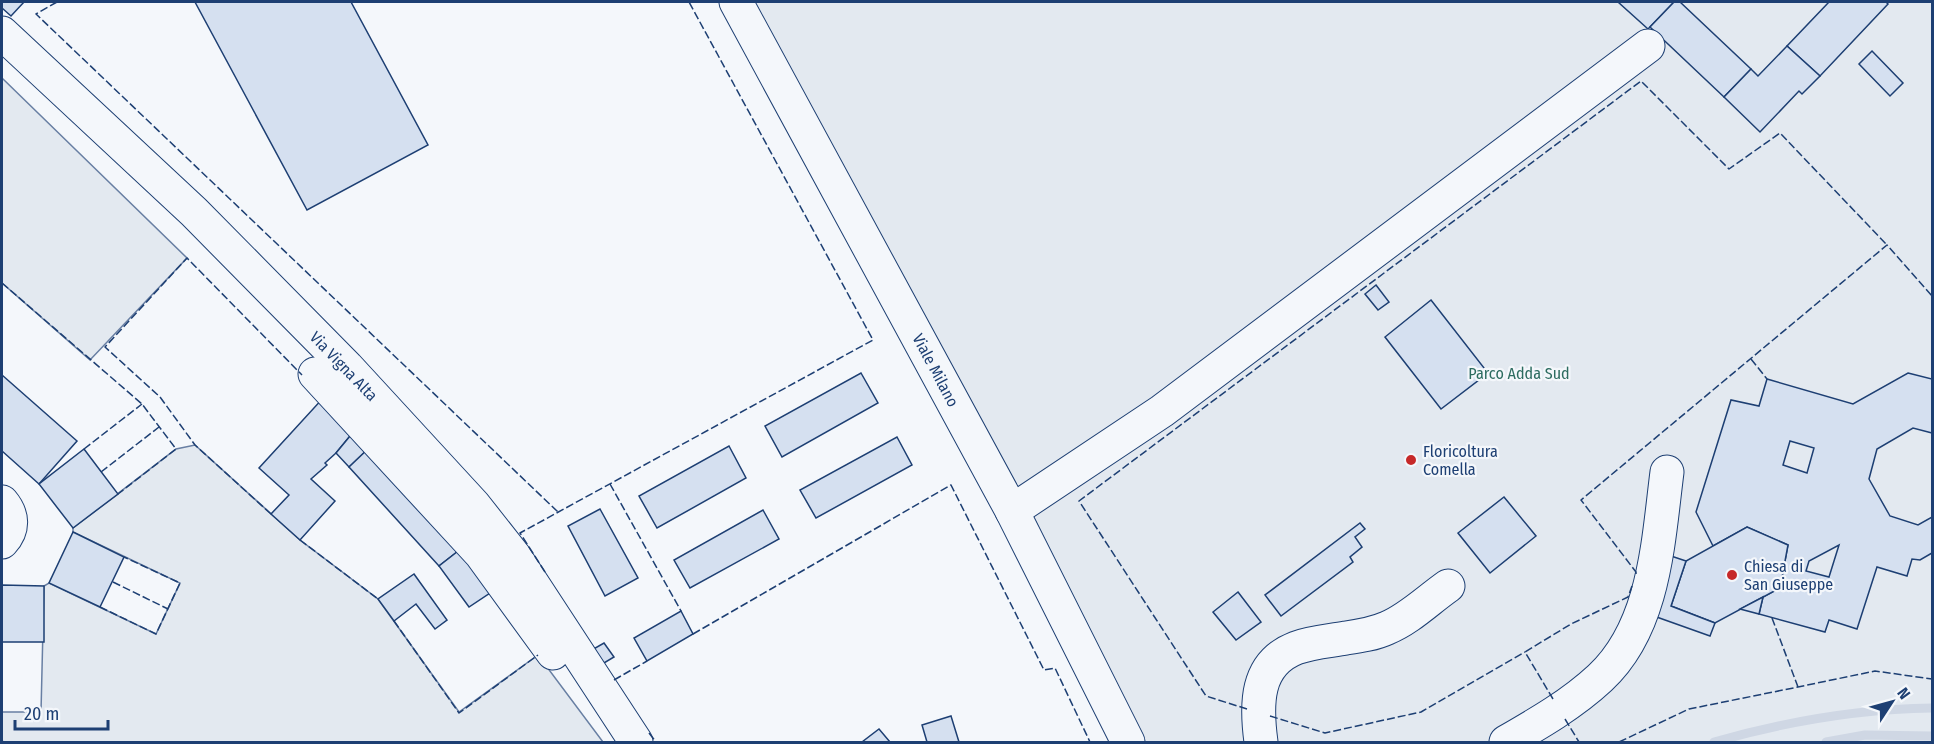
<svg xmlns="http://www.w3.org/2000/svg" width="1934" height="744" viewBox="0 0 1934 744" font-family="'Fira Sans Condensed',sans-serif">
<rect width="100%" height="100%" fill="#f4f7fb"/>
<g fill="#e3e9f0" stroke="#687fa3" stroke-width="1.5">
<polygon points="754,2 1932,2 1932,742 1142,742"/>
<polygon points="2,78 187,258 90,360 2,283"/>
<polygon points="195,445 300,540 378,599 459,712 538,655 603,742 4,742 2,741 2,712 41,712 44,586 49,583 156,634 180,583 73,532 73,528 176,449"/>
</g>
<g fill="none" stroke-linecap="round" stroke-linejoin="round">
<g stroke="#cfd7e4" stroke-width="9">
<path d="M1714 742C1784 722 1860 709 1932 708"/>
<polyline points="1826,742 1865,735 1932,736"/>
</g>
</g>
<g fill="#d5e0f0" stroke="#1d3f73" stroke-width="1.5" fill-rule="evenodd">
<polygon points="2,2 24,2 11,16 2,8"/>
<polygon points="195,2 351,2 428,145 307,210"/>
<polygon points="1618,2 1674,2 1648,29"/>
<polygon points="1674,2 1680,2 1751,69 1724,97 1650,27"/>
<polygon points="1829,2 1886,2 1888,4 1820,76 1787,46"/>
<polygon points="1787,46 1820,76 1802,94 1799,91 1760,132 1724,97 1751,69 1758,76"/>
<polygon points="1872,51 1903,83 1890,96 1859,64"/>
<polygon points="1376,285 1389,302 1378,310 1365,294"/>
<polygon points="1431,300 1488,373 1441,409 1385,337"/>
<polygon points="861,373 878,403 782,457 765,426"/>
<path d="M1908 373 1932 379V433L1913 428 1877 449 1869 479 1890 516 1918 525 1932 517V553L1920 560 1912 559 1907 576 1877 567 1857 629 1829 620 1825 632 1759 614 1763 597 1780 588 1788 545 1747 527 1713 546 1696 512 1731 400 1759 406 1767 379 1853 404ZM1790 441 1814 448 1807 473 1783 465ZM1839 545 1829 577 1806 571 1809 561Z"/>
<polygon points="2,375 77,441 39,484 2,451"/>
<polygon points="324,397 355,430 336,453 325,463 327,465 311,479 335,501 300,540 271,514 289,495 259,468"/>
<polygon points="355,430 370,447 349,467 336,453"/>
<polygon points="897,437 912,465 816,518 800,490"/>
<polygon points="729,446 746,478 657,528 639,496"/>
<polygon points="370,447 462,548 439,566 349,467"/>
<polygon points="84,449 118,494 73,528 39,484"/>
<polygon points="1504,497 1536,536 1490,573 1458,533"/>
<polygon points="600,509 638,578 605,596 568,526"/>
<polygon points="763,510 779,539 690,588 674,560"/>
<polygon points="1360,523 1365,529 1355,537 1362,547 1350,557 1353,562 1281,616 1265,595"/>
<polygon points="1747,527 1788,545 1780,588 1715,623 1671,606 1686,561"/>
<polygon points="73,532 124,557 100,607 49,583"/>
<polygon points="462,548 493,591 469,607 439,566"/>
<polygon points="1671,556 1686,561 1671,606 1715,623 1710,636 1651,615"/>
<polygon points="414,574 447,620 435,629 416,604 394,621 378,599"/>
<polygon points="2,585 44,586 44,642 2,642"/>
<polygon points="1238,592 1261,622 1236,640 1213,612"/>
<polygon points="1763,597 1759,614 1740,609"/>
<polygon points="681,611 693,634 647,661 634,638"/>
<polygon points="604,643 614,657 599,666 590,651"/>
<polygon points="951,716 959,742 927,742 922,725"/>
<polygon points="879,729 890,742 862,742"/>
</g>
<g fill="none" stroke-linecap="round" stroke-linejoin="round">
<defs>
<g id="minor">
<polyline points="736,2 1012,511 1128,742"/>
<polyline points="2,33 194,212 347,367 474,505 515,557 636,742"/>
<polyline points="315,374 481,554 553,653"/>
<path d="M2 502C13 515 14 529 2 542"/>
<polyline points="1012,511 1162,411 1648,46"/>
<path d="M1261 742C1256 705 1255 664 1296 648 1312 642 1330 641 1346 638 1360 636 1374 634 1387 628 1409 619 1428 600 1448 586"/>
<path d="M1506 742C1539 723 1572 704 1600 678 1655 627 1658 542 1667 472"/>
</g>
</defs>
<use href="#minor" stroke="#1d3f73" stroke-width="35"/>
<use href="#minor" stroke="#f4f7fb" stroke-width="33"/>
<g stroke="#1d3f73" stroke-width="1.5" stroke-dasharray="8 3" stroke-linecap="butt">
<polyline points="57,2 36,14 558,512"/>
<polyline points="2,283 142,404 176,449 118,494"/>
<polyline points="1751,359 1767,379"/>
<polyline points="84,449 142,404"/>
<polyline points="101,472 159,427"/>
<polyline points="610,484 681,611"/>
<polyline points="271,514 195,445 160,397 105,347 187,258 302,375"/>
<polyline points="300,540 378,599"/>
<polyline points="545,572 520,533 873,340 689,2"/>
<polyline points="1636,574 1636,572 1581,500 1887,245 1932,296"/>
<polyline points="113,582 168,609"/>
<polyline points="100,607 156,634 180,583 124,557"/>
<polyline points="1772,618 1798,687"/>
<polyline points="394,621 459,713 538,655"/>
<polyline points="693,634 951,485 1044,670 1055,668 1090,742"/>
<polyline points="614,680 647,661"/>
<polyline points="1553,699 1525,652 1571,624 1628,597 1632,586"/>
<polyline points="1247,709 1206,696 1079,501 1641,81 1729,169 1780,133 1887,245"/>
<polyline points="1270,716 1325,733 1421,712 1525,652"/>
<polyline points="1565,719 1579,742"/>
<polyline points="649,733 656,742"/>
<polyline points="1619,742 1689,709 1798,687 1875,671 1932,679"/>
</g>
</g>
<g fill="#c62828" stroke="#f4f7fb" stroke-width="2">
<circle cx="1411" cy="460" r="6"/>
<circle cx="1732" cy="575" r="6"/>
</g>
<g text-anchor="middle" stroke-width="4.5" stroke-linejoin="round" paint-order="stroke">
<g font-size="16" fill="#1d3f73" stroke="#f4f7fb">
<text transform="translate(344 366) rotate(46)" y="6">Via Vigna Alta</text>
<text transform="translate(936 370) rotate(62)" y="6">Viale Milano</text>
</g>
<g font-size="16" fill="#2c6c60" stroke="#f4f7fb">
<text x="1519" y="379">Parco Adda Sud</text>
</g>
<g font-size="16" fill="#1d3f73" stroke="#f4f7fb" text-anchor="start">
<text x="1423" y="457">Floricoltura<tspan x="1423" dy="18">Comella</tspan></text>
<text x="1744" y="572">Chiesa di<tspan x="1744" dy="18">San Giuseppe</tspan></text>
</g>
</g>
<rect width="1934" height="744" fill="none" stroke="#1d3f73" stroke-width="6"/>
<g transform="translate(1892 702) rotate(54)" stroke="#f4f7fb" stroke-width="4.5" paint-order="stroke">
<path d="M0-4.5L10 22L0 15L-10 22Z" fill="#1d3f73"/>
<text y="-9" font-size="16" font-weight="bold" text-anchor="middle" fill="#1d3f73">N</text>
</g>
<path d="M15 720v9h93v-9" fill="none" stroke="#1d3f73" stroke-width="3"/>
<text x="24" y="720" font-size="18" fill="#1d3f73" stroke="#f4f7fb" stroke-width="4.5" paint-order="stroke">20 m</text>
</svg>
